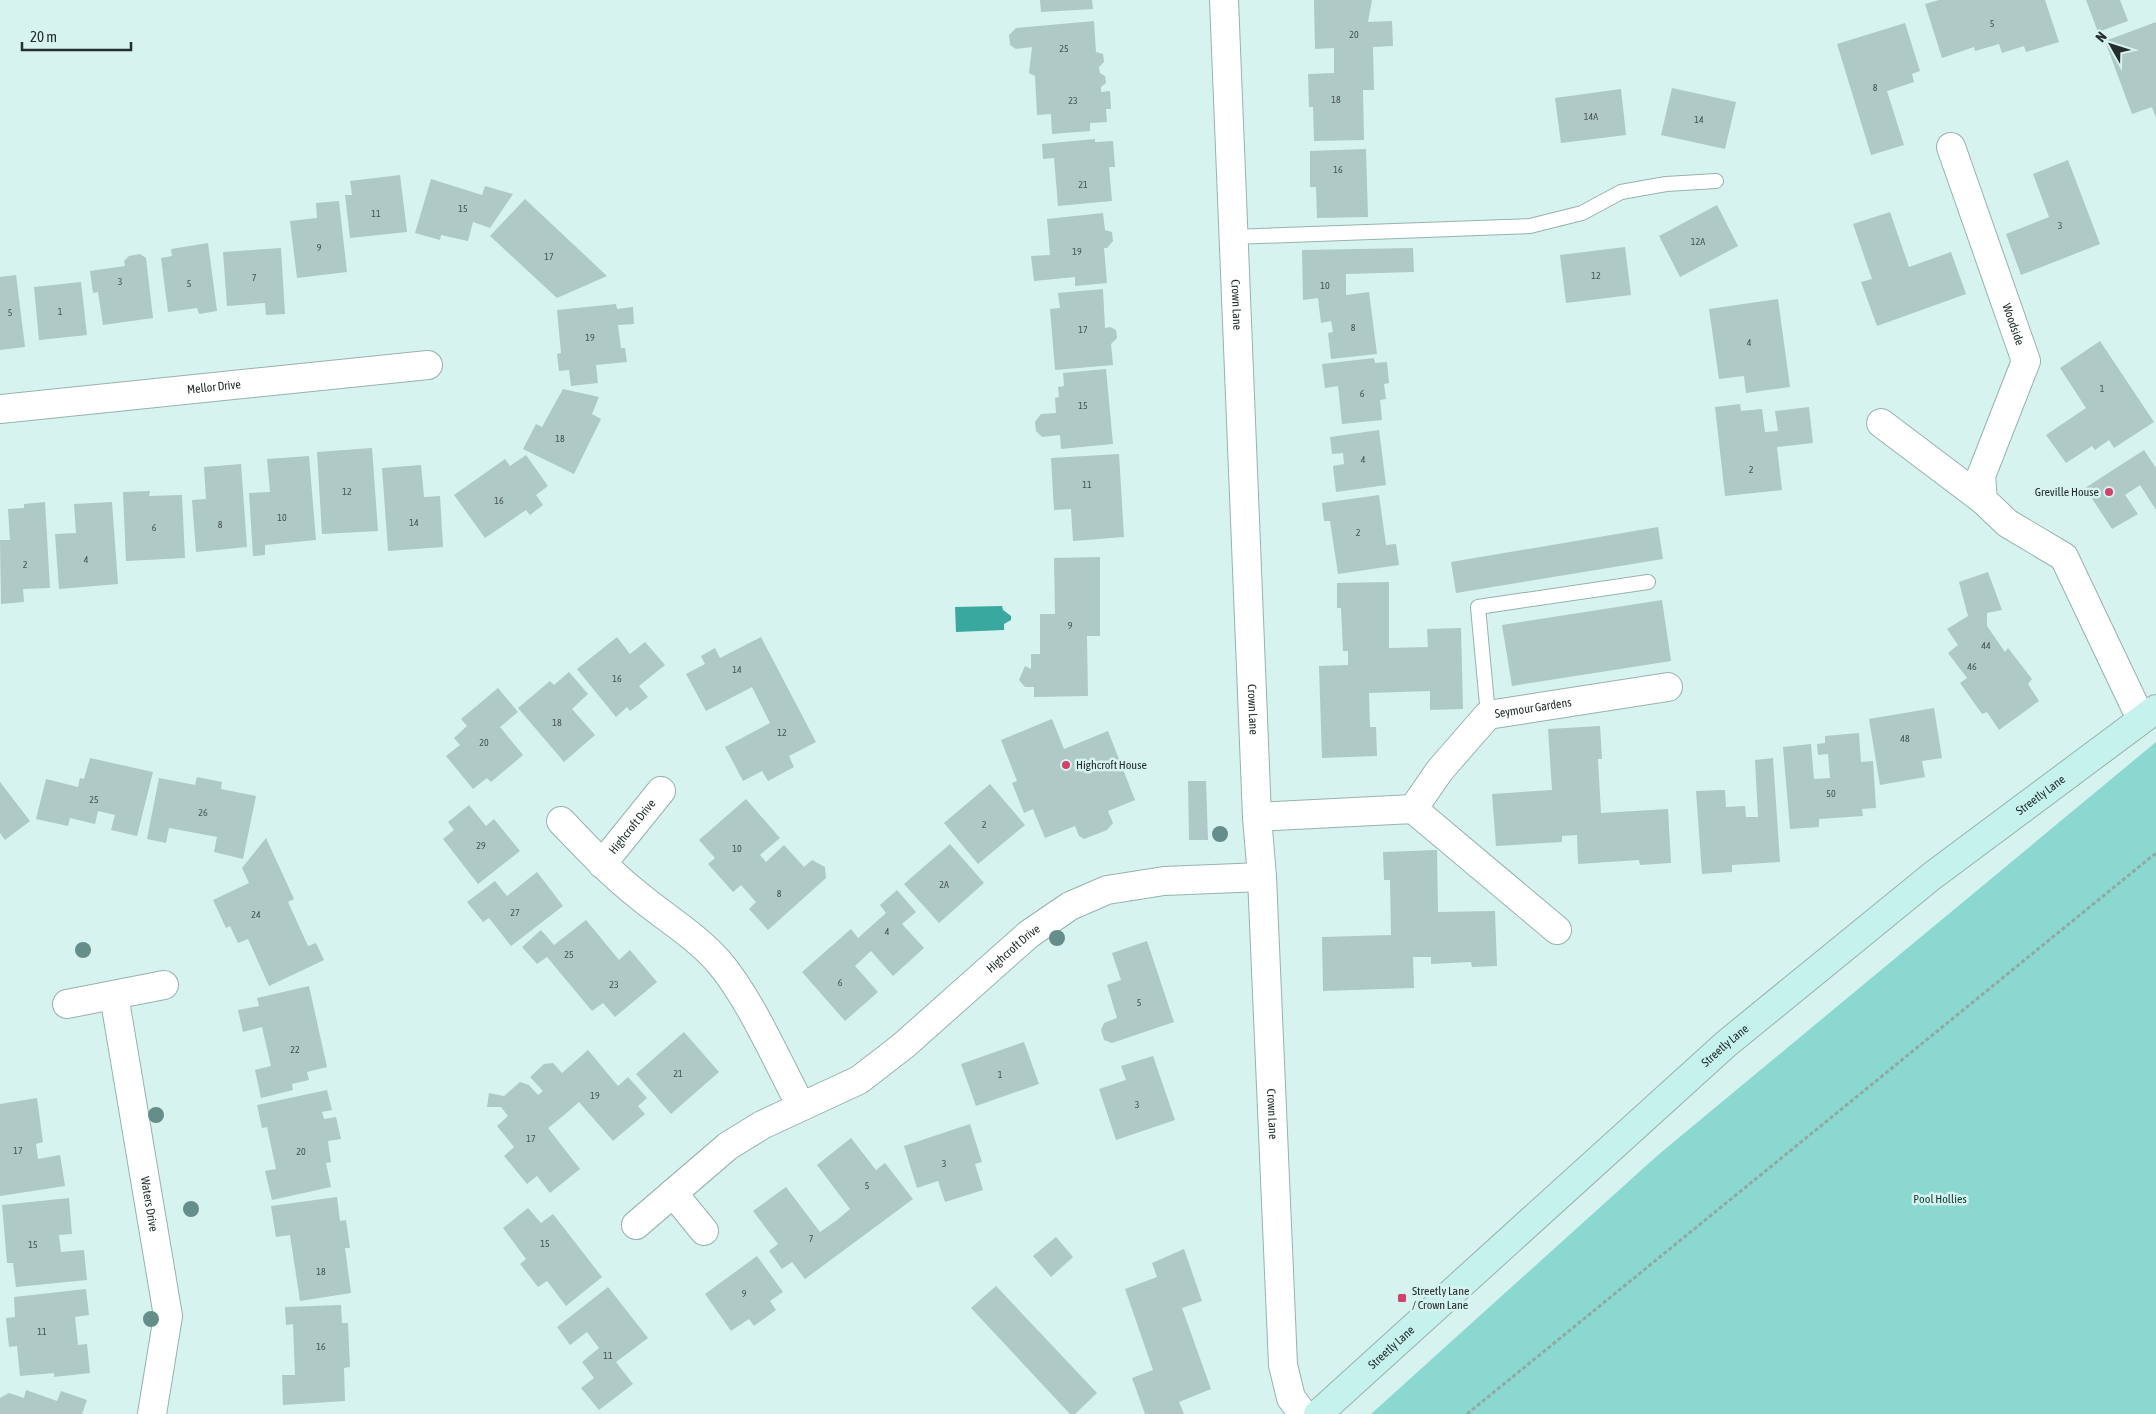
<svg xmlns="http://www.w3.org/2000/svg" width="2156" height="1414" viewBox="0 0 2156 1414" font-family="'Asap Condensed',sans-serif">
<rect width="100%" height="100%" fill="#d7f3ef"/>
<polygon fill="#8ad8d0" points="2156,742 2156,1414 1371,1414 1658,1155"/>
<polygon fill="#39a9a0" points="1002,606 1003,610 1011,616 1011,620 1004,624 1004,630 956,632 955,607"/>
<g fill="#aec9c6">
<polygon points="1040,0 1092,0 1093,9 1041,12"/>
<polygon points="1314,0 1372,0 1368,22 1392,21 1393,46 1373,47 1374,90 1363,90 1364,140 1314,141 1313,107 1309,107 1308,74 1334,73 1334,48 1315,49"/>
<polygon points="1939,0 2045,0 2059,42 2026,52 2024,46 2002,53 1999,44 1975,51 1974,47 1942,58 1925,4"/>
<polygon points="2086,0 2120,0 2128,21 2098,32"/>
<polygon points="1094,21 1096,52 1103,54 1104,62 1099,67 1100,73 1105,76 1106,83 1101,87 1101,92 1110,91 1111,109 1106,109 1107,122 1090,123 1090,131 1052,134 1051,114 1037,115 1035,76 1029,73 1032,47 1016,49 1010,45 1009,35 1016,28"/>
<polygon points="2156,22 2156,118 2152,107 2132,114 2105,41"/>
<polygon points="1905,23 1920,71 1912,74 1914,82 1887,91 1904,145 1871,155 1837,44"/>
<polygon points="1672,88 1736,102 1725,149 1661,135"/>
<polygon points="1621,89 1626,135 1561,143 1555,98"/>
<polygon points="1095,139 1095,142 1113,141 1115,167 1109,167 1112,201 1058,206 1054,158 1043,159 1042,144"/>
<polygon points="1366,149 1368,217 1317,218 1316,187 1310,187 1310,151"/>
<polygon points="2068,160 2100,244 2021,275 2006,234 2049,217 2033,174"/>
<polygon points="400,175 407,232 350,238 345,195 352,195 350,181"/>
<polygon points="431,179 482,195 485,186 513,194 490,228 473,222 468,241 441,235 440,240 415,233"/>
<polygon points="525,199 607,276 557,298 490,236"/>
<polygon points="339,201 347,272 297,278 290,221 317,218 316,203"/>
<polygon points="1717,205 1738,246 1680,277 1659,236"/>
<polygon points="1890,212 1909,267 1951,252 1966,294 1877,326 1861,282 1872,279 1853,224"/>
<polygon points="1103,213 1105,230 1112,232 1113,241 1107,248 1104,248 1107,283 1075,286 1075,277 1034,281 1031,256 1050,255 1047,219"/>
<polygon points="208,243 217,311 199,314 197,308 168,312 161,258 172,256 171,249"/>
<polygon points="1625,247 1631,295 1566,303 1560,255"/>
<polygon points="281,248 285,314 266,315 265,303 227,306 223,252"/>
<polygon points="1413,248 1414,272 1346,274 1346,295 1369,292 1377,354 1331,359 1328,333 1333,332 1331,321 1321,323 1318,298 1303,300 1302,250"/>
<polygon points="140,254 146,258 153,318 103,325 98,292 93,293 90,271 125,266 124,261 129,256"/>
<polygon points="16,275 25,347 0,350 0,277"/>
<polygon points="81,282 87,335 39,340 34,287"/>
<polygon points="1103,289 1105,328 1110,327 1116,330 1117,338 1111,344 1113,365 1055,370 1050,309 1060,308 1058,293"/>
<polygon points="1778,299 1790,387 1746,393 1744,376 1719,379 1709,309"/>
<polygon points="616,304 617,309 633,307 634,324 618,325 621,348 625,348 627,362 596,365 598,383 571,386 569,370 559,371 557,354 561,353 557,310"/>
<polygon points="2100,341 2154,422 2114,448 2109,440 2095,450 2092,446 2066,463 2046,435 2086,408 2060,368"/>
<polygon points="1374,358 1375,363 1387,362 1389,383 1384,384 1386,399 1380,400 1382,420 1342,424 1338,386 1325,388 1322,364"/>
<polygon points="1106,369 1113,444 1061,449 1060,435 1042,437 1036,431 1035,422 1041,414 1056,413 1055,398 1059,397 1058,387 1064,386 1063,373"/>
<polygon points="563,389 599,397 592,414 601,419 574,474 523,449 536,424 542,427"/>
<polygon points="1740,404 1741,411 1762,409 1765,432 1778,431 1775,411 1809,407 1813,443 1777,447 1782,490 1725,496 1715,407"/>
<polygon points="1379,430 1386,485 1336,492 1333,466 1344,464 1343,453 1332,454 1330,437"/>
<polygon points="372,448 378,531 322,534 317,452"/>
<polygon points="2144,450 2156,468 2156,510 2140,485 2125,495 2138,514 2112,529 2085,488"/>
<polygon points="1119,454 1124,537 1073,541 1071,509 1054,510 1051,458"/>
<polygon points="526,455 548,486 536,495 543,505 530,515 526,510 485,538 454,495 505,459 510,466"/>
<polygon points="309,456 316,540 265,545 265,555 253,556 249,493 270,492 267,459"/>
<polygon points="241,464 247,547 196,552 192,500 206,499 204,467"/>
<polygon points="421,465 424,497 440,496 443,547 388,551 382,468"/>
<polygon points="150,491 149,496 182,495 185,558 126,561 123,492"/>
<polygon points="1379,495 1386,545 1396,544 1399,565 1338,574 1330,521 1324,521 1322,503"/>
<polygon points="45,502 50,588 23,589 24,602 1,604 0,540 10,540 8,509 24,508 24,504"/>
<polygon points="112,502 118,584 59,589 55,534 76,533 74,504"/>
<polygon points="1658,527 1663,559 1456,593 1451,562"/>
<polygon points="1100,557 1100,636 1087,636 1088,696 1034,697 1034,687 1025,687 1019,680 1025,666 1031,669 1031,654 1040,654 1040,614 1055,614 1054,558"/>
<polygon points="1988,572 2002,610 1987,613 1987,626 2005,652 2008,648 2032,679 2028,684 2039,701 1999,730 1987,712 1982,714 1960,683 1967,678 1948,653 1958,645 1947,629 1968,616 1959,582"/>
<polygon points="1389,582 1389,648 1428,647 1427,629 1461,628 1463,709 1430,710 1430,691 1369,693 1370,727 1376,727 1377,756 1322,758 1319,666 1348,665 1348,651 1343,651 1341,608 1337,608 1337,583"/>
<polygon points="1662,600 1671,661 1512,686 1502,625"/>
<polygon points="617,637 630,654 645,642 665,665 639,686 648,697 630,711 627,707 616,717 577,669"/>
<polygon points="761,637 816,742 789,756 794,767 768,781 762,771 743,781 725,747 770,723 752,687 706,711 686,674 705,664 701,656 715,648 720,658"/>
<polygon points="569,672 588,694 572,709 595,735 564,762 518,708 550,681 554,685"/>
<polygon points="498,688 518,712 500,727 523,755 491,782 487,778 473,789 446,756 460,745 454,738 467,726 461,719"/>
<polygon points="1934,708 1942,758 1922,761 1925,777 1880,785 1869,719"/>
<polygon points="1052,719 1064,749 1108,731 1135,800 1108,811 1113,823 1107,830 1084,839 1079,836 1075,826 1045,838 1033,809 1024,813 1012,783 1017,781 1001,740"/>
<polygon points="1600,726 1602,759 1598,759 1601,813 1668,809 1671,863 1640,865 1639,860 1578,864 1577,835 1562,836 1562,842 1496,846 1492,794 1552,790 1548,729"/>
<polygon points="1859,733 1861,762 1873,761 1876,808 1862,809 1863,816 1819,819 1819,827 1790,829 1783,747 1811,744 1814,779 1830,778 1828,754 1818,755 1817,744 1825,743 1825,736"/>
<polygon points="90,758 153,772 137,836 111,830 115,815 98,811 95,824 70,818 68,826 36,819 46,779 78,787 80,778 84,779"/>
<polygon points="1773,758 1780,862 1732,865 1732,872 1702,874 1696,791 1725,790 1726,807 1745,806 1746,817 1758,817 1755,760"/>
<polygon points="197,777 222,782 221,789 256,796 243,859 214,852 217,837 169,828 166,843 147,839 159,778 195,785"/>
<polygon points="1188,781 1206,781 1208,840 1189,840"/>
<polygon points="0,782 30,821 5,840 0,833"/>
<polygon points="990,784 1025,825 978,864 944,823"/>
<polygon points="746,799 780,838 760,855 766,862 784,845 804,867 812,860 825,867 826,878 768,930 749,909 756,902 741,885 733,892 708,864 715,858 699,840"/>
<polygon points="469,805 486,826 494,819 520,851 478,884 443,839 454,830 448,822"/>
<polygon points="266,838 294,899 288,902 308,946 316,943 324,960 269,986 248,939 238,943 230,926 226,928 213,900 249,883 242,868"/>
<polygon points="950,844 984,883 939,923 904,884"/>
<polygon points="1437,850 1438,912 1495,911 1497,966 1472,967 1471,962 1431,964 1431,957 1413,957 1414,988 1323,991 1322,937 1391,935 1390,880 1384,880 1383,852"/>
<polygon points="537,872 563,906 511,946 489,918 483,922 467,902 495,881 507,896"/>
<polygon points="897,890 916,912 902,924 924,948 893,976 871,951 855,966 878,992 845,1021 802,972 851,929 858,938 886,913 880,905"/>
<polygon points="586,920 619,960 630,950 657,982 615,1017 603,1003 592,1011 547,957 537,964 522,947 541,930 554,945"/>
<polygon points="1147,941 1174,1022 1112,1043 1104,1040 1101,1030 1104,1023 1117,1018 1107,985 1121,980 1112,953"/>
<polygon points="309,986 327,1067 307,1072 309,1080 292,1084 293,1090 261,1098 255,1070 271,1066 262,1027 243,1032 238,1010 259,1006 257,998"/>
<polygon points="684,1032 719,1072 671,1114 636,1074"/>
<polygon points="1024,1042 1039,1084 976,1106 961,1064"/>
<polygon points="588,1050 618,1086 628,1077 647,1098 638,1106 645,1114 613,1141 579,1102 563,1116 548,1128 580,1169 550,1193 537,1176 527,1184 504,1156 514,1147 497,1126 508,1116 501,1107 487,1107 489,1093 504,1096 520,1082 529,1085 538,1095 543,1091 530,1077 544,1064 553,1063 562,1073"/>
<polygon points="1153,1056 1175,1120 1116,1140 1099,1089 1126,1080 1121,1066"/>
<polygon points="327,1090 332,1110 322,1112 324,1119 336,1117 341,1139 328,1141 331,1162 326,1163 331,1187 272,1200 265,1171 276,1169 267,1127 262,1128 257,1105"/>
<polygon points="37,1098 43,1142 36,1144 38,1159 60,1155 65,1186 0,1196 0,1104"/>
<polygon points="970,1124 982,1162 975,1164 983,1190 945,1202 938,1181 917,1188 904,1146"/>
<polygon points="851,1138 876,1170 885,1163 913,1199 805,1279 792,1262 782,1269 769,1251 778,1244 753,1211 786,1187 820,1232 837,1220 850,1209 817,1165"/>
<polygon points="337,1197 340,1221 346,1220 350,1248 345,1248 351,1293 300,1301 290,1235 276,1237 271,1206"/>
<polygon points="69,1198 72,1234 59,1235 61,1252 84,1250 87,1280 16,1287 13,1263 7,1263 2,1205"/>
<polygon points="528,1208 541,1223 553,1214 602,1277 566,1306 547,1281 538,1287 520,1264 526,1259 503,1228"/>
<polygon points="1056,1237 1073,1257 1051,1277 1033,1256"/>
<polygon points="1184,1249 1202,1301 1182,1308 1211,1389 1179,1402 1184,1414 1145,1414 1132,1378 1153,1370 1125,1289 1157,1277 1152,1263"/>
<polygon points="757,1256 783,1292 770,1301 776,1310 754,1326 749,1319 731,1331 705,1294"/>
<polygon points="996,1286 1097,1393 1075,1414 1070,1414 971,1308"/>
<polygon points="608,1287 648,1338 616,1362 633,1384 599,1410 581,1388 594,1378 582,1362 599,1348 587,1332 570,1345 557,1327"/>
<polygon points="86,1289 89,1315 75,1317 78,1345 87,1344 90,1373 54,1377 54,1373 20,1376 17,1346 9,1347 6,1318 15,1317 14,1297"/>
<polygon points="341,1305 342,1323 348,1323 350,1367 344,1368 345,1401 283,1405 282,1375 295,1375 293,1324 286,1325 285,1307"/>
<polygon points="26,1390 57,1401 61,1391 87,1400 82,1414 0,1414 0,1398 9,1393 24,1398"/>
</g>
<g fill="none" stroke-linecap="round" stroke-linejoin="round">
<defs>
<g id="service">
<polyline points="1233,237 1530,226 1582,213 1621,192 1666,184 1716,181"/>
<polyline points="1488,715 1478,607 1648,582"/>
</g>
<g id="minor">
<path id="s1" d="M1224 0 1257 817 1262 877 1283 1365 1291 1398 1303 1414"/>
<path id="s2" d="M1951 147 2026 361 1981 476 1983 500 2007 523 2064 557 2141 719"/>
<path id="s3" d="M0 409 428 365"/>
<polyline points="1881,423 1983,500"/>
<path id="s4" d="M1413 809 1440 770 1488 715 1668 687"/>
<polyline points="1257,817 1413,809 1557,930"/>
<path d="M561 821C586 847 610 873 638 895 664 917 695 935 718 961 750 998 777 1061 801 1106"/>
<path id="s5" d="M602 864 661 791"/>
<path id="s6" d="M114 995 168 1316 152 1414"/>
<polyline points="67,1004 164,985"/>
<polyline points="673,1193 704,1231"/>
<path id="s7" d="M636 1225 728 1146 762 1125 859 1080 903 1046 1029 934 1070 906 1107 890 1164 881 1262 877"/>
</g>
<g id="secondary">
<path id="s8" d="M1318 1414 1726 1044 1932 876 2156 709"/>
</g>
</defs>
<use href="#service" stroke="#97b2ae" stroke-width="16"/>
<use href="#minor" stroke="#97b2ae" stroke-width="30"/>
<use href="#secondary" stroke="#97b2ae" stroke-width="30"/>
<polyline stroke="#92a8a5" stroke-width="3" stroke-dasharray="4 2.5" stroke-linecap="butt" points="1467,1414 2156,853"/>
<use href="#service" stroke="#fff" stroke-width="14"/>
<use href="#minor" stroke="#fff" stroke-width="28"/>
<use href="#secondary" stroke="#c6f2ee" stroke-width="28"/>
</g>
<g fill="#658e8a">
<circle cx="1220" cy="834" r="8"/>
<circle cx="1057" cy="938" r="8"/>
<circle cx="83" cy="950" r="8"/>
<circle cx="156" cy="1115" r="8"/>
<circle cx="191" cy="1209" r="8"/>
<circle cx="151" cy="1319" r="8"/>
</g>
<g fill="#d1426b" stroke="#d7f3ef" stroke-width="2">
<circle cx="2109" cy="492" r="5"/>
<circle cx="1066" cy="765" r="5"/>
<rect x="1397" y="1293" width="10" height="10" rx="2.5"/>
</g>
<g text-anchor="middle" stroke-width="5" stroke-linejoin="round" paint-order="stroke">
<g font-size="10" fill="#465553">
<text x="1992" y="27">5</text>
<text x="1354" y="38">20</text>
<text x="1064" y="52">25</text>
<text x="1875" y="91">8</text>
<text x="1336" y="103">18</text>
<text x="1073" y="104">23</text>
<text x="1591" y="120">14A</text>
<text x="1699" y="123">14</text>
<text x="1338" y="173">16</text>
<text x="1083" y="188">21</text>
<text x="463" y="212">15</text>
<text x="376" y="217">11</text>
<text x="2060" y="229">3</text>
<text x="1698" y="245">12A</text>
<text x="319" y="251">9</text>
<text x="1077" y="255">19</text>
<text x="549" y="260">17</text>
<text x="1596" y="279">12</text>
<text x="254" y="281">7</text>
<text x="120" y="285">3</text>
<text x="189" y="287">5</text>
<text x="1325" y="289">10</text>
<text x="60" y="315">1</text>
<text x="10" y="316">5</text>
<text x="1353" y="331">8</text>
<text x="1083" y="333">17</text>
<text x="590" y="341">19</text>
<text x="1749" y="346">4</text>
<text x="2102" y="392">1</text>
<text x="1362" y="397">6</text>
<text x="1083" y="409">15</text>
<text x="560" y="442">18</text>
<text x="1363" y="463">4</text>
<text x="1751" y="473">2</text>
<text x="1087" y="488">11</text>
<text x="347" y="495">12</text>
<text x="499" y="504">16</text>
<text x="282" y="521">10</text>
<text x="414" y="526">14</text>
<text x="220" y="528">8</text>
<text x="154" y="531">6</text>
<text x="1358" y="536">2</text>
<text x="86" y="563">4</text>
<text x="25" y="568">2</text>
<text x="1070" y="629">9</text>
<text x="1986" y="649">44</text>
<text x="1972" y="670">46</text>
<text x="737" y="673">14</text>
<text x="617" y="682">16</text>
<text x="557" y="726">18</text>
<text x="782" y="736">12</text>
<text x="1905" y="742">48</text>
<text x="484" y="746">20</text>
<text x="1831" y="797">50</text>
<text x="94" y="803">25</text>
<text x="203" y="816">26</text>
<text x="984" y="828">2</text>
<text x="481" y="849">29</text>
<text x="737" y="852">10</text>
<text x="944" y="888">2A</text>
<text x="779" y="897">8</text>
<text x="515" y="916">27</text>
<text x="256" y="918">24</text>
<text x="887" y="935">4</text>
<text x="569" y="958">25</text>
<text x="840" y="986">6</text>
<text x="614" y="988">23</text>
<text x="1139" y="1006">5</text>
<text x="295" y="1053">22</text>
<text x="678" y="1077">21</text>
<text x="1000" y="1078">1</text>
<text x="595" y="1099">19</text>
<text x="1137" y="1108">3</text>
<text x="531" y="1142">17</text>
<text x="18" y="1154">17</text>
<text x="301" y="1155">20</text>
<text x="944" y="1167">3</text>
<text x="867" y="1189">5</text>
<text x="811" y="1242">7</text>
<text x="545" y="1247">15</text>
<text x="33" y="1248">15</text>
<text x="321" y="1275">18</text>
<text x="744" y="1297">9</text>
<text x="42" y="1335">11</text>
<text x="321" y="1350">16</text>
<text x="608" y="1359">11</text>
</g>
<g font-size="12" fill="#232e2d" stroke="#d7f3ef">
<text dy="4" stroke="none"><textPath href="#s1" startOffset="305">Crown Lane</textPath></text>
<text dy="4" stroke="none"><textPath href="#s2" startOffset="188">Woodside</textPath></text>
<text dy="4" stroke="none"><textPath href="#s3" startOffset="215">Mellor Drive</textPath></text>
<text dy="4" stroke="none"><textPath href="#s4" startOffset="166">Seymour Gardens</textPath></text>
<text dy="4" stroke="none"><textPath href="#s1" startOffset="710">Crown Lane</textPath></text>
<text dy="4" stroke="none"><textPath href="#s8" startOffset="952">Streetly Lane</textPath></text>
<text dy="4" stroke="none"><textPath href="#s5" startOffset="48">Highcroft Drive</textPath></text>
<text dy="4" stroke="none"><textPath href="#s7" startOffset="471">Highcroft Drive</textPath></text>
<text dy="4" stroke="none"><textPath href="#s8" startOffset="549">Streetly Lane</textPath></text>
<text dy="4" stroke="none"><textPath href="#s1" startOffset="1115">Crown Lane</textPath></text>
<text dy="4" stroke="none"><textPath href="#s6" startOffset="212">Waters Drive</textPath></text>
<text dy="4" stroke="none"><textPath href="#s8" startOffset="99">Streetly Lane</textPath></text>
</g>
<g font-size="12" fill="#232e2d" stroke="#d7f3ef" text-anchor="start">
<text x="2099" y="496" text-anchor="end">Greville House</text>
<text x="1076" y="769">Highcroft House</text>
<text x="1412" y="1295">Streetly Lane<tspan x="1412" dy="14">/ Crown Lane</tspan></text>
</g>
<g font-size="12" fill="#083c38" stroke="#d7f3ef">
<text x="1940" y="1203">Pool Hollies</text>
</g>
</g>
<g transform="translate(2111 45) rotate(309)" stroke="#d7f3ef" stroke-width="4" paint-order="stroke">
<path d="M0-4L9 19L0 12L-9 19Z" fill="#232e2d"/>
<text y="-8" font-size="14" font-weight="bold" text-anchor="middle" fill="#232e2d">N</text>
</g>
<path d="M22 42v8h109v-8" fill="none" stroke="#232e2d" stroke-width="2.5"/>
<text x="30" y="42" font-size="15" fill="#232e2d" stroke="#d7f3ef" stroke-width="4" paint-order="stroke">20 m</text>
</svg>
